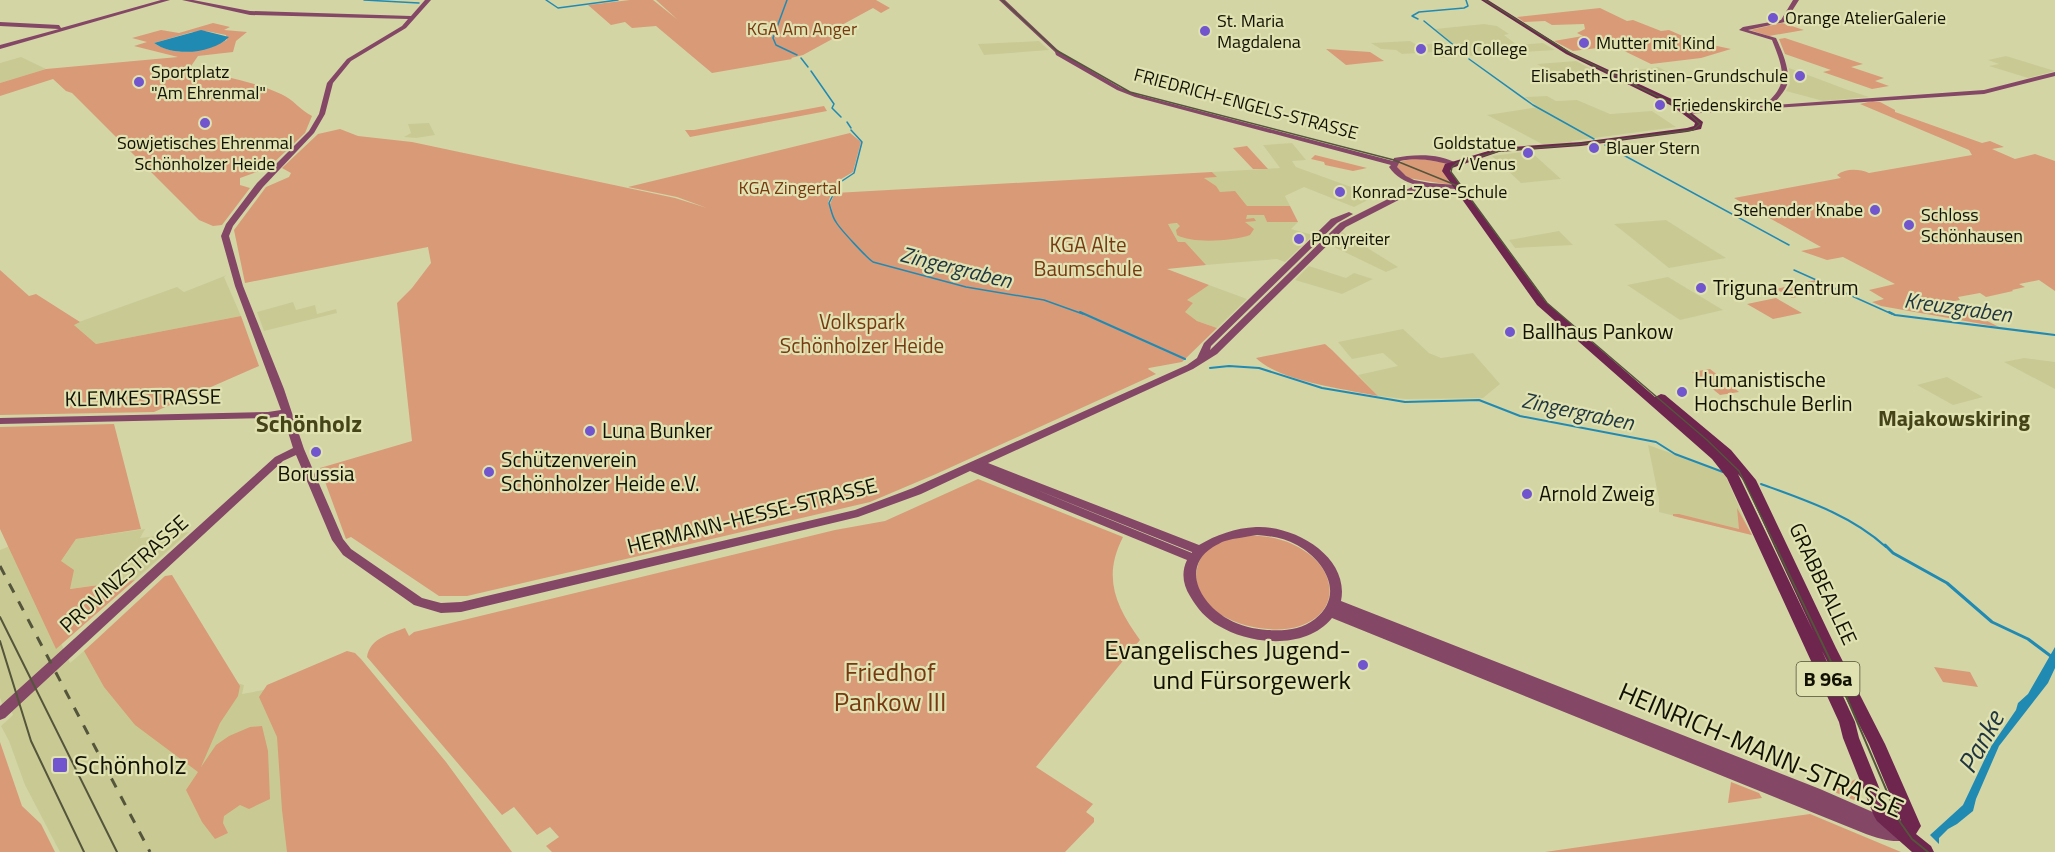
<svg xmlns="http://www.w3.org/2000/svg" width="2055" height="852" viewBox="0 0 2055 852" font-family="'Titillium Web',sans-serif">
<rect width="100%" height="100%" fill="#d3d5a5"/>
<g fill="#c9ca93">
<polygon points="1484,24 1497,26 1509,34 1504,35 1517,45 1543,43 1555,50 1467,56 1435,29"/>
<polygon points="1039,41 1049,50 984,55 978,44"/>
<polygon points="1410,41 1417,45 1445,43 1462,56 1440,58 1434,52 1402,54 1396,50 1381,49 1371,43"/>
<polygon points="2006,56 2055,71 2028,78 1989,66 1999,64 1988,60"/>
<polygon points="21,57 46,69 0,83 0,63"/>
<polygon points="1576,61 1595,71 1555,75 1537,64"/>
<polygon points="1658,67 1672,74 1628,80 1614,73"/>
<polygon points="1789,68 1848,90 1869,97 1823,101 1786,91 1790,84"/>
<polygon points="1547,96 1556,101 1577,100 1610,114 1652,111 1676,127 1571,141 1573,143 1544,145 1487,115 1538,107 1525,97"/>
<polygon points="429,123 435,135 416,138 404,137 411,133 408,124"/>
<polygon points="1292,143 1306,160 1292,161 1296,167 1376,196 1354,207 1304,187 1285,196 1290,206 1247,206 1220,192 1204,178 1216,177 1212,172 1280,168 1263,145"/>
<polygon points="1530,151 1561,179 1521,183 1492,156"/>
<polygon points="1246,215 1264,215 1267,222 1298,222 1291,229 1313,235 1285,262 1277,259 1206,265 1185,243 1178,242 1168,224 1246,218"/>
<polygon points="1666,220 1726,258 1669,268 1614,224"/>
<polygon points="1559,231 1573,245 1515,248 1509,240"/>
<polygon points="1342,232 1398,267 1386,272 1330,245"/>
<polygon points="1309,266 1346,278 1354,273 1373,279 1342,294 1295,280"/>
<polygon points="227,275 224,277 241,316 96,344 73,324 177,287 184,292"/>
<polygon points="1668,277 1723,310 1680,320 1627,285"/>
<polygon points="1209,285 1247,299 1217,328 1197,321 1184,312 1193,303 1186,300"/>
<polygon points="293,302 296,310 315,305 317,314 336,309 337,313 264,331 257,312"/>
<polygon points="1403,329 1429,353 1441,358 1473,353 1500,384 1483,398 1405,399 1378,396 1358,375 1398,366 1383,353 1352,359 1338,342"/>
<polygon points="2024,358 2055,362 2055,389 2004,362"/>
<polygon points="1947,377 1983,397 1953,405 1917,385"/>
<polygon points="1648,445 1724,472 1751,535 1659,512 1659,499"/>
<polygon points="145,529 140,538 189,532 135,580 69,589 61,561 76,539"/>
<polygon points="27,539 61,643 70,663 92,644 244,685 242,694 274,688 507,852 60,852 25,785 9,741 1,726 13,715 8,702 3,706 0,698 0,550"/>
</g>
<g fill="#d99a78" fill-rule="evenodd">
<polygon points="630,0 653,0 678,20 656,0 876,0 890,8 881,13 873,8 840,26 847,31 803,55 791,58 792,59 712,73 656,26 632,28 625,22 611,25 588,5"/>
<polygon points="1600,8 1627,21 1633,20 1661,31 1669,30 1694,41 1731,49 1701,58 1651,64 1614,46 1573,51 1554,41 1583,36 1577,33 1585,29 1584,24 1552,25 1545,21 1524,22 1517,17"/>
<path d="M213 23 230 27 224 30 247 32 236 41 233 52 198 56 189 69C220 76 253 81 281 94 293 99 300 110 312 116L305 133 268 168 240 178V185L250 188 222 225 213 226 199 220 72 93 66 91 53 79 0 96V83L46 69 178 57 134 46 147 42 132 38 161 30 179 33ZM206 31 226 35 227 40C205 51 176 58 154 43L192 32Z"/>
<polygon points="1782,23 1804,30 1769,36 1750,30"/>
<polygon points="1785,38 1863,64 1851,67 1884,78 1875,81 1889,86 1872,89 1823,72 1831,70 1785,54 1779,39"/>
<polygon points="1326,49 1370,52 1384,61 1346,65"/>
<path d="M1872 101 1880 102 1895 110V112L1982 143 1990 141 2004 147 1992 149 2015 159 2035 154 2055 161V291L2039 280 2019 284 2025 287 2012 290 2013 291 1986 297 1980 293 1958 297 1960 300 1950 302 1999 327 1881 306 1872 302 1884 299 1869 290 1895 284 1843 257 1827 260 1801 251 1821 247 1734 198 1841 178 1837 175C1846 168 1859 169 1869 173L1972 155 1969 150 1860 104Z"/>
<polygon points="824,106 827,111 690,137 685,130 694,130"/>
<path d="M340 129 358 136 412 142 675 198 707 208 677 197 628 187 850 133 861 142 853 172 841 179 833 188 828 203 832 210 830 204 835 193 1212 172 1217 177 1204 178 1216 186 1220 192 1235 191 1247 206H1290L1298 222H1267L1264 215H1247L1246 219 1254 218 1256 221 1245 222 1254 229 1250 235C1234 241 1192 244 1177 235L1176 230 1180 226 1177 223 1168 224 1178 242H1185L1206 265 1167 269 1209 285 1187 300 1193 303 1185 312 1197 321 1217 328 1182 362 1149 368 1148 369 1156 374 936 474 870 502 467 596H439L351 537 346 539 320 468 412 441 397 303 412 288 431 263 428 247 245 283 234 230 266 187 289 177 291 173 282 168 318 134Z"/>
<polygon points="1247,146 1268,169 1253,169 1233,148"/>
<polygon points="1315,155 1367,168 1353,171 1325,165 1324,162 1311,159"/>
<polygon points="1415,158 1446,163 1443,171 1451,185 1408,178 1396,168 1399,162"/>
<polygon points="0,270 29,296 36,294 80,322 74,325 96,344 241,316 259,366 154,412 0,415"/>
<polygon points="1816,280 1836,288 1792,298 1776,289"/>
<polygon points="1776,298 1802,313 1773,319 1747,304"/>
<path d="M1325 344 1332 350 1378 396C1345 389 1279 381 1256 358Z"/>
<polygon points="1710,369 1739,392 1720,395 1692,372"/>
<polygon points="114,424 141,529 76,539 61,561 74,570 70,589 135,580 56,649 0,529 0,427"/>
<path d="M978 479 1123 537C1102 578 1116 606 1140 640L1036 767 1093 804 1086 812 1094 818V822L1065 852H552L546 846 559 837 550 827 537 835 514 807 502 815 367 657C370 638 390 634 405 628L409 636 414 632 835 530 885 521Z"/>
<polygon points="1737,508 1752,535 1673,516 1673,514 1679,514 1739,529"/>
<path d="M1246 536C1266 535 1286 539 1303 550 1336 570 1342 611 1300 626 1265 638 1188 618 1197 569 1199 557 1208 547 1219 542 1227 539 1238 538 1246 536Z"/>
<polygon points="172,575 240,686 238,696 220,723 201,767 216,745 229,736 250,727 262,726 268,751 270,799 249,809 240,805 224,816 223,823 228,833 215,839 202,822 186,790 198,772 135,725 104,687 84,651 165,576"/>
<polygon points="347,651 355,653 361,659 446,762 512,852 287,852 282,810 277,737 259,697 267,685"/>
<polygon points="1934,667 1970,672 1978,687 1943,682"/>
<polygon points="0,742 22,806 41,824 55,852 0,852"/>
<polygon points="1856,779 1862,796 1854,800 1832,791"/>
<polygon points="1731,782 1759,793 1762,798 1728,803"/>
<polygon points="1810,814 1901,852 1545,852"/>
</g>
<g fill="#218ab2">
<path d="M201 30 229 37C212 54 173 57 154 43Z"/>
<polygon points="2055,647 2055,668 2048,683 1999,746 1976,799 1973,811 1957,824 1948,829 1939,838 1939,844 1930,835 1963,805 1990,748 2016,710 2018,703 2028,694"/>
</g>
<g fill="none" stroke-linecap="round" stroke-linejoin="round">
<g stroke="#218ab2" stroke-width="1.5">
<polyline points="364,0 419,3"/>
<polyline points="546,0 558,8 618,0"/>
<polyline points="787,0 773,38 776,45 797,55"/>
<polyline points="1418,19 1412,16 1419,12 1464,8 1468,6 1466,0"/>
<polyline points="1424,21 1467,56"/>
<polyline points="801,58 808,67"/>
<polyline points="1469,59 1533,105 1594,139"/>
<polyline points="811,71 834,104 832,108 841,117"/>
<polyline points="847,122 851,128"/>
<path d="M851 130 862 142 854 173 839 183 829 203C831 209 832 217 836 222 840 229 867 258 873 262L966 287 1044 300 1083 314"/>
<polyline points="1605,145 1789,245"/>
<polyline points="1794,270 1892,314"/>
</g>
<g stroke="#218ab2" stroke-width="2">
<polyline points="1080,312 1185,359"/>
<polyline points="1889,312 1895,315 2055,335"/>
<polyline points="1210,368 1229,366 1259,368 1322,388 1405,402 1479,400 1520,416 1656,442 1675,454 1723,472"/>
<path d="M1761 484C1805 500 1851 515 1886 547"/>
</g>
<polyline stroke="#218ab2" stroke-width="3" points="1885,545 1893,553 1947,583 1992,622 2028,639 2052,657"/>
<g fill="#844766" fill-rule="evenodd">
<polygon points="161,0 170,0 0,49 0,45 59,29 0,26 0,22 59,25 61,28"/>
<path d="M182 0H193L250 11 411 16 425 0H431L406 28 351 61 333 83 325 114 314 133 263 187 233 226 229 236 243 286 284 389 304 449 343 539 351 549 422 598 441 603 461 602 855 510 913 488 1187 365 1197 358 1204 343 1331 219 1349 212 1353 214 1337 223 1211 346 1210 350 1340 223 1416 185C1404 181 1396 177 1389 167L1391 165 1135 97 1117 90 1056 55 1055 52 999 0H1005L1061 53 1121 88 1139 95 1393 161 1394 158C1414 154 1440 153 1458 164L1454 166C1436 161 1419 157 1400 161L1397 167 1406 176 1414 180 1430 183 1456 185 1460 187 1456 189 1424 187 1346 227 1217 354 1193 369 988 463 1199 545C1216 535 1235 528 1256 527 1295 525 1350 557 1341 601L1820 789 1891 820 1893 826 1910 829 1913 834 1910 839C1897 844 1879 839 1866 834L1332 618C1306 650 1251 645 1219 626 1206 619 1197 608 1190 596 1183 585 1181 572 1187 560L970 471 921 494 858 517 461 612 441 613 414 605 343 555 332 540 296 455 283 461 5 718 0 720V706L275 457 293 448 283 416 268 418 0 424V418L268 412 281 410 235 286 221 236 226 224 257 183 309 131 319 114 327 83 347 59 402 26 408 19 250 15ZM1032 488 1192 552V553ZM1257 535C1271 536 1284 538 1297 545 1324 560 1346 594 1315 619 1301 630 1285 631 1267 630 1254 629 1240 626 1228 619 1201 604 1180 568 1213 547 1217 545 1221 542 1225 541 1235 538 1247 537 1257 535Z"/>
<path d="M1793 0H1799L1785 22 1748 30 1776 38C1782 51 1791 71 1787 85 1784 93 1777 99 1773 105L1984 90 2055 72V76L1984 94 1686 114V112L1688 111 1766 105C1770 99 1777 94 1780 86 1786 72 1777 53 1772 40L1739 30 1743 27 1781 20Z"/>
</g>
<path fill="#6e254e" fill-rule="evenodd" d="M1481 0H1488L1570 52 1678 102 1703 122 1701 129 1687 132 1581 146 1499 152 1452 168 1450 171 1545 301 1655 397 1661 394 1665 395 1731 450 1756 480 1836 648 1885 744 1921 826 1916 834 1931 846 1934 852H1912L1877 821 1874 816 1843 738 1839 722 1727 478 1712 459 1537 305 1442 171 1445 164 1498 148 1581 142 1687 128 1694 126 1695 123 1672 106 1566 54ZM1738 474 1744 481 1814 633ZM1822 651 1869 744 1901 821 1887 807 1859 738 1855 722Z"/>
<g stroke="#54553b" stroke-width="1.5">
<polyline points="1002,0 1056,50 1130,92 1394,160 1458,186"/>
<polyline points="1485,0 1575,56 1684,109 1700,124 1693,130 1582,144 1499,151 1457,163 1452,167 1451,172 1547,303 1707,440 1739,471 1776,547"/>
</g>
<g stroke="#54553b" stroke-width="2">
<polyline points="1775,545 1835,670 1900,822 1912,839 1928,852"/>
<polyline points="0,617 117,852"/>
<polyline points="0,641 31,741 84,852"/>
</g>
<polyline stroke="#54553b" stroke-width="3" stroke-dasharray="10 10" stroke-linecap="butt" points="0,566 150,852"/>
</g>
<g fill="#7055cf" stroke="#e1e2b2" stroke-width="2">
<circle cx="1773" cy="18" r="6"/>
<circle cx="1205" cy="31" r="6"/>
<circle cx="1584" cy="43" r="6"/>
<circle cx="1421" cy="49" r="6"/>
<circle cx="1800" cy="76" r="6"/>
<circle cx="139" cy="82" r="6"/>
<circle cx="1660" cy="105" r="6"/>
<circle cx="205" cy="123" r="6"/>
<circle cx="1594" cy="148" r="6"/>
<circle cx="1528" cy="153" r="6"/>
<circle cx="1340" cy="192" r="6"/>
<circle cx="1875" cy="210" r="6"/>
<circle cx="1909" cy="225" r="6"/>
<circle cx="1299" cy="239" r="6"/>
<circle cx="1701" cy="288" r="6"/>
<circle cx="1510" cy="332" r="6"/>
<circle cx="1682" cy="392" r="6"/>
<circle cx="590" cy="431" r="6"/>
<circle cx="316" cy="452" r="6"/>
<circle cx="489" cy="472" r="6"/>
<circle cx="1527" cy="494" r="6"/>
<circle cx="1363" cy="665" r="6"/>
<rect x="52" y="757" width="16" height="16" rx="3"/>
</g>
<g text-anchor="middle" stroke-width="4.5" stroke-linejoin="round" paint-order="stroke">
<g font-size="18" fill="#111102" stroke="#e1e2b2" text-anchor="start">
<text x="1785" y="24">Orange AtelierGalerie</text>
<text x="1217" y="27">St. Maria<tspan x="1217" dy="21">Magdalena</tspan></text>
<text x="1596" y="49">Mutter mit Kind</text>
<text x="1433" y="55">Bard College</text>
<text x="151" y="78">Sportplatz<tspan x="151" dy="21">"Am Ehrenmal"</tspan></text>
<text x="1788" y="82" text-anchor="end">Elisabeth-Christinen-Grundschule</text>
<text x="1672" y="111">Friedenskirche</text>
<text x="205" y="149" text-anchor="middle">Sowjetisches Ehrenmal<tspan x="205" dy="21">Schönholzer Heide</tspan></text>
<text x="1516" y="149" text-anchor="end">Goldstatue<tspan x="1516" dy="21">/ Venus</tspan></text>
<text x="1606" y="154">Blauer Stern</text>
<text x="1352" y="198">Konrad-Zuse-Schule</text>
<text x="1863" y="216" text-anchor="end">Stehender Knabe</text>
<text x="1921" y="221">Schloss<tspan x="1921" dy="21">Schönhausen</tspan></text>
<text x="1311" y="245">Ponyreiter</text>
</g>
<g font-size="18" fill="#763912" stroke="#e1e2b2">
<text x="802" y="35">KGA Am Anger</text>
<text x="790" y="194">KGA Zingertal</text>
</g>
<g font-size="18" fill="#111102" stroke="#e1e2b2">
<text transform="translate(1246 104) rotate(15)" y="6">FRIEDRICH-ENGELS-STRASSE</text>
</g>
<rect fill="#e1e2b2" stroke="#4f5037" stroke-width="1.5" x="1796.5" y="662" width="63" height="34" rx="4.5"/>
<g font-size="20" font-weight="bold" fill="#111102">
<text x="1828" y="686">B 96a</text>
</g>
<g font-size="21" fill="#763912" stroke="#e1e2b2">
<text x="1088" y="252">KGA Alte<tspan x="1088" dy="24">Baumschule</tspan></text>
<text x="862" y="329">Volkspark<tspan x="862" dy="24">Schönholzer Heide</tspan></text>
</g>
<g font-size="21" fill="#111102" stroke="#e1e2b2" text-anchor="start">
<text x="1713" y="295">Triguna Zentrum</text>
<text x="1522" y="339">Ballhaus Pankow</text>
<text x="1694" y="387">Humanistische<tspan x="1694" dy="24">Hochschule Berlin</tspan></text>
<text x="602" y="438">Luna Bunker</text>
<text x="501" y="467">Schützenverein<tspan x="501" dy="24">Schönholzer Heide e.V.</tspan></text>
<text x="316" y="481" text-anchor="middle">Borussia</text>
<text x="1539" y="501">Arnold Zweig</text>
</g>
<g font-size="21" fill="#111102" stroke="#e1e2b2">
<text transform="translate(143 398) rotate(-1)" y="7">KLEMKESTRASSE</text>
<text transform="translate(752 516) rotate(-14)" y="7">HERMANN-HESSE-STRASSE</text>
<text transform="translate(124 574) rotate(-42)" y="7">PROVINZSTRASSE</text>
<text transform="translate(1823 584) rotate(65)" y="7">GRABBEALLEE</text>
</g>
<g font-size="22" font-style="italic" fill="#1f353f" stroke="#e1e2b2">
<text transform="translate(956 267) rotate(14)" y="8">Zingergraben</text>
<text transform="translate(1958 307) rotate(8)" y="8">Kreuzgraben</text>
<text transform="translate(1578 411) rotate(12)" y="8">Zingergraben</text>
</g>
<g font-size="22" font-weight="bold" fill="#444418" stroke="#e1e2b2">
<text x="1954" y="426">Majakowskiring</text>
</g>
<g font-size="24" font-weight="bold" fill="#444418" stroke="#e1e2b2">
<text x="309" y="432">Schönholz</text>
</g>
<g font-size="26" fill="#111102" stroke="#e1e2b2" text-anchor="end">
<text x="1351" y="659">Evangelisches Jugend-<tspan x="1351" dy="30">und Fürsorgewerk</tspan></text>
<text x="74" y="774" text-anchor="start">Schönholz</text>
</g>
<g font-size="26" fill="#763912" stroke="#e1e2b2">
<text x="890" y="681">Friedhof<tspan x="890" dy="30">Pankow III</tspan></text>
</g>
<g font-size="26" fill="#111102" stroke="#e1e2b2">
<text transform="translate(1761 750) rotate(23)" y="9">HEINRICH-MANN-STRASSE</text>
</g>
<g font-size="27" font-style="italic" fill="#1f353f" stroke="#e1e2b2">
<text transform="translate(1981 742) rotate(-61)" y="9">Panke</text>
</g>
</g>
</svg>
